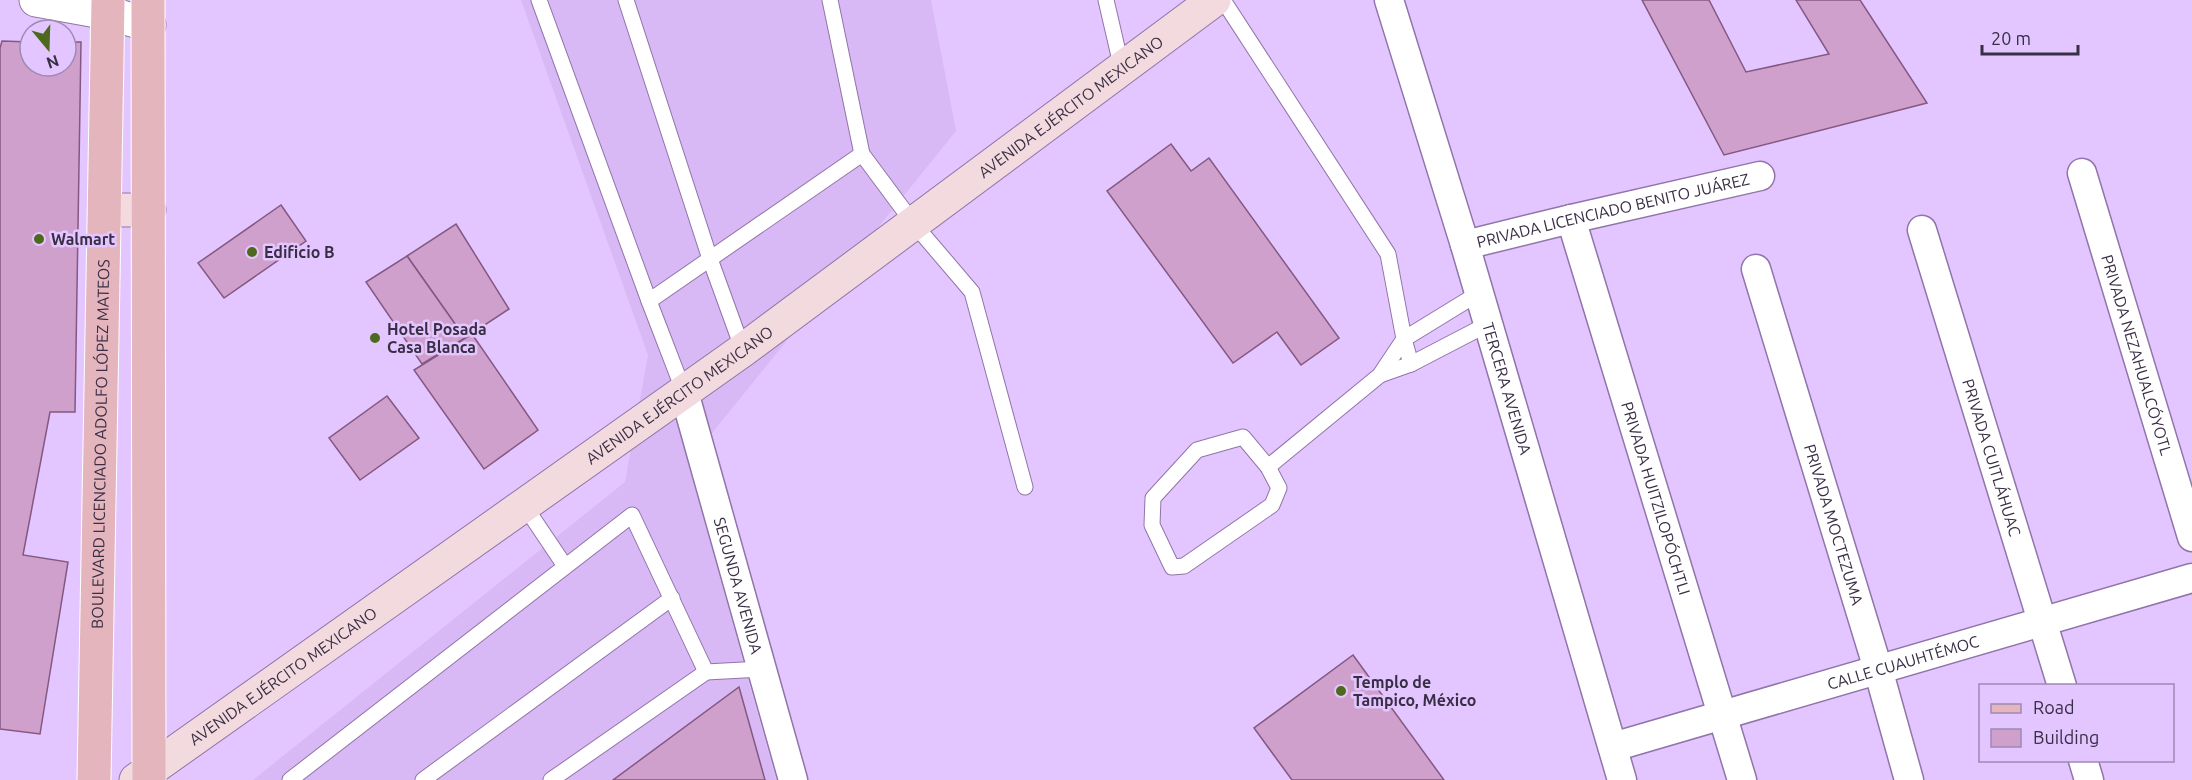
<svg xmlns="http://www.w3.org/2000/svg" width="2192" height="780" viewBox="0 0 2192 780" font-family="Ubuntu,sans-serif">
<rect width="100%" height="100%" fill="#e3c6ff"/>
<polygon fill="#d8b8f5" points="521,0 931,0 956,131 688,463 776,780 253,780 625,482 648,355"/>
<g fill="#d0a0cd" stroke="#835881" stroke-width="1.5">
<polygon points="1642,0 1709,0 1746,72 1829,54 1796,0 1860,0 1927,103 1724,155"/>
<polygon points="2,41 30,42 30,66 66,66 66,42 81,42 75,412 50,412 23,555 68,562 40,734 0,729 0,48"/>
<polygon points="1171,144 1191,171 1209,158 1339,338 1301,365 1277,332 1233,363 1107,191"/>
<polygon points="281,205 306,241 224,298 198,263"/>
<polygon points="456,224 509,309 465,338 407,256"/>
<polygon points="407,256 465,338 422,364 366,282"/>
<polygon points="472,334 538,430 484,469 414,370"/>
<polygon points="387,396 419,438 360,480 329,438"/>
<polygon points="1353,655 1444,780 1292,780 1254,728"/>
<polygon points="739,687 765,780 613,780"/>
</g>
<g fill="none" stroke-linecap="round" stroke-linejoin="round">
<defs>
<g id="service">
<polyline points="539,0 649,301 684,392"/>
<polyline points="626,0 710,259 743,350"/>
<polyline points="830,0 862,154 914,224 972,292 1025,487"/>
<polyline points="1106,0 1122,69"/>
<polyline points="1223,0 1388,254 1404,339 1411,364"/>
<polyline points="649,301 862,154"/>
<polyline points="1380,375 1411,364 1488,324"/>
<polygon points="1243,437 1268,467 1279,488 1272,505 1184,566 1172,567 1152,525 1153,498 1197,450"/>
<polyline points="1268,467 1380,375 1404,339 1479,293"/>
<polyline points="524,505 565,566"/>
<polyline points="290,780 632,515 706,672 762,669"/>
<polyline points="423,780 672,598"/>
<polyline points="551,780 706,672"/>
</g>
<g id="minor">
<path id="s1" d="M1389 0 1465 245 1622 780"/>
<path id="s2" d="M2082 173 2192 537"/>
<path id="s3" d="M1571 219 1742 780"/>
<path id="s4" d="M1922 230 2062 686"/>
<path id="s5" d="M1465 245 1571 219 1760 176"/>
<path id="s6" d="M1756 269 1878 669 1909 780"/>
<path id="s7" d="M684 392 793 780"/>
<path id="s8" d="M1613 747 2192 578"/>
<polyline points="2083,760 2089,780"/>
</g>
<polyline id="tertiary" points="36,0 108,13 149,25"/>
<g id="secondary">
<polyline points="105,210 149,210"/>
<path id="s9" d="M136 780 743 350 1214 0"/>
</g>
<g id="primary">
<polyline points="148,0 149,780"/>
<path id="s10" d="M94 780 108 0"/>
</g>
</defs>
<use href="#service" stroke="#9075a8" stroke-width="17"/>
<use href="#minor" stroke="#9075a8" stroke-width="31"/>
<use href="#tertiary" stroke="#9075a8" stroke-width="35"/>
<use href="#secondary" stroke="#9075a8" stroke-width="35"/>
<use href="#primary" stroke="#fff" stroke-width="35"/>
<use href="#service" stroke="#fff" stroke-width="15"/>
<use href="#minor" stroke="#fff" stroke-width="28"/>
<use href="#tertiary" stroke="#fff" stroke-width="33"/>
<use href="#secondary" stroke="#f2dade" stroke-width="33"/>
<use href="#primary" stroke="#e5b5be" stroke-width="33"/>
</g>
<g fill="#4d691d" stroke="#e3c6ff" stroke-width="2">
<circle cx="39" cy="239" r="6"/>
<circle cx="252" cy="252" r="6"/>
<circle cx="375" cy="338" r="6"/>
<circle cx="1341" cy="691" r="6"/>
</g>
<g text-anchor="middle" stroke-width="5" stroke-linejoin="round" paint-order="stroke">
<g font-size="16" fill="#392e44" stroke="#e3c6ff">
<text dy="6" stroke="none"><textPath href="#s9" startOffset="1152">AVENIDA EJÉRCITO MEXICANO</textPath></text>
<text dy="6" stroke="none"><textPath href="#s5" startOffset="152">PRIVADA LICENCIADO BENITO JUÁREZ</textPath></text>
<text dy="6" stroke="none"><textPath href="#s2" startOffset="190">PRIVADA NEZAHUALCÓYOTL</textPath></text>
<text dy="6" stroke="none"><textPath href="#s1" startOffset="406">TERCERA AVENIDA</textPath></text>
<text dy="6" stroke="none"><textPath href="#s9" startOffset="666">AVENIDA EJÉRCITO MEXICANO</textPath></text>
<text dy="6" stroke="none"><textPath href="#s10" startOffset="336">BOULEVARD LICENCIADO ADOLFO LÓPEZ MATEOS</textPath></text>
<text dy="6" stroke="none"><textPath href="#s4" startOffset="238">PRIVADA CUITLÁHUAC</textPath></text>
<text dy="6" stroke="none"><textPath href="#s3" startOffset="292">PRIVADA HUITZILOPÓCHTLI</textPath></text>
<text dy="6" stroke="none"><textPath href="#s6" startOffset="267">PRIVADA MOCTEZUMA</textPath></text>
<text dy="6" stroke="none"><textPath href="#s7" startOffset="201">SEGUNDA AVENIDA</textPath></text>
<text dy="6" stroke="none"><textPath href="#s8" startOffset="302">CALLE CUAUHTÉMOC</textPath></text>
<text dy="6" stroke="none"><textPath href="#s9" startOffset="180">AVENIDA EJÉRCITO MEXICANO</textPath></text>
</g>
<g font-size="16" font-weight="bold" fill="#392e44" stroke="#e3c6ff" text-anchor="start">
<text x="51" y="245">Walmart</text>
<text x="264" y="258">Edificio B</text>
<text x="387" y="335">Hotel Posada<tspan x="387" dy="18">Casa Blanca</tspan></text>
<text x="1353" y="688">Templo de<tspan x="1353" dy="18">Tampico, México</tspan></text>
</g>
</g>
<rect x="1979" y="684" width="195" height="78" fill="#e3c6ff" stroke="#9f89b4" stroke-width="1.5"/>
<rect x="1991" y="704" width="30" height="9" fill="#e5b5be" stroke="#9f89b4" stroke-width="1.5"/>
<text x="2033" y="714" font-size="18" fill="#392e44">Road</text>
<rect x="1991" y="729" width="30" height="18" fill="#d0a0cd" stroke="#9f89b4" stroke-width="1.5"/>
<text x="2033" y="744" font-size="18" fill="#392e44">Building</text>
<g transform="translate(48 48) rotate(161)"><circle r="28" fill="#e3c6ff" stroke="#9f89b4" stroke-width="1.5"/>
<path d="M0-4.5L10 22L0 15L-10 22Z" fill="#4d691d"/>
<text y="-9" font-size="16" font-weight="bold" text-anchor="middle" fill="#392e44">N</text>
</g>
<path d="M1982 45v9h96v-9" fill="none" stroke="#392e44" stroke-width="3"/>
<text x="1991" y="45" font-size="18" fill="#392e44" stroke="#e3c6ff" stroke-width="4.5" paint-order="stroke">20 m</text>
</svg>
